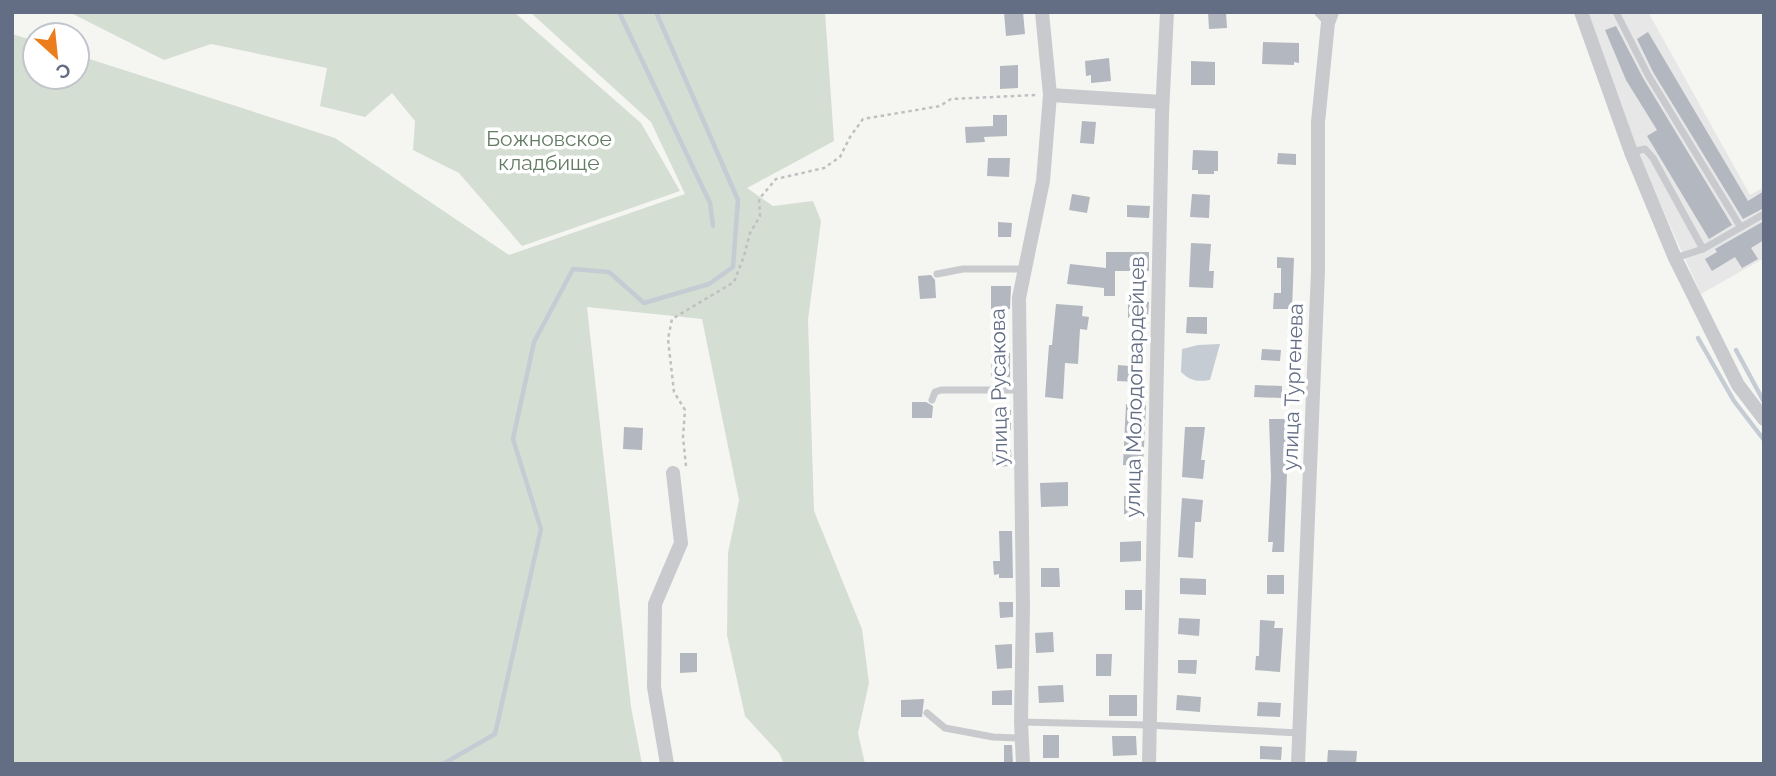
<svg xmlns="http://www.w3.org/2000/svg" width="1776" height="776" viewBox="0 0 1776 776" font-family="Raleway,sans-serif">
<rect width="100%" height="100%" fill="#f5f6f2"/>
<polygon fill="#e6e7e6" points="1588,12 1648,12 1750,195 1764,187 1764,258 1701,294 1639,157"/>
<g fill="#d5ded3">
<polygon points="69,12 514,12 641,123 680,191 522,246 459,173 413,150 415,121 392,93 365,117 320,106 327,68 211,44 164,60"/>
<polygon points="530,12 825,12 834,141 747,188 773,206 813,201 821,221 808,320 814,511 862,629 869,683 858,733 865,764 784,764 779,753 745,716 727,635 728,553 739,500 702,319 587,307 631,707 642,764 12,764 12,34 35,41 35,77 77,77 77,55 335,138 509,255 685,194 651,122"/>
</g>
<path fill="#c5ccd3" d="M1220 344 1210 380C1197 382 1191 381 1181 372L1182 349 1198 345Z"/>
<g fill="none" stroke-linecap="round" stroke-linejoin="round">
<g stroke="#c5ccd3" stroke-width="4.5">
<polyline points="619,12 710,203 713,226"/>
<polyline points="1698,338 1734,401 1764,440"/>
<polyline points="1736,350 1764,402"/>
<polyline points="443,764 495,734 541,529 513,439 534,342 573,269 609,272 644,303 709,284 733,267 738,200 656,12"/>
</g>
</g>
<g fill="#b3b7bf">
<polygon points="1004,12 1023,12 1025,34 1006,36"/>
<polygon points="1208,12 1226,12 1227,28 1209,29"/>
<polygon points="1616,26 1643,78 1732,225 1709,239 1647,136 1657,130 1626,80 1605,30"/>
<polygon points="1648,32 1748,201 1764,191 1764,208 1743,219 1653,72 1637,39"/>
<polygon points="1263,42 1299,43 1299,63 1294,62 1294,65 1262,64"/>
<polygon points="1109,58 1111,81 1091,83 1091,75 1086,76 1085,61"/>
<polygon points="1191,61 1215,62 1215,85 1191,85"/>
<polygon points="1018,65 1018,88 1000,89 1000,66"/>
<polygon points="993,115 1007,115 1007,136 984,137 985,142 966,143 965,127 993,126"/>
<polygon points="1082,121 1096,122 1094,144 1080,143"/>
<polygon points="1193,150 1218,151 1218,171 1214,171 1214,174 1198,174 1198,170 1192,170"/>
<polygon points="1278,153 1296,154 1296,165 1277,164"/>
<polygon points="988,158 1010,158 1009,177 987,176"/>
<polygon points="1072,194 1090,197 1087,213 1069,210"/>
<polygon points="1192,194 1210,195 1209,218 1190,217"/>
<polygon points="1127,205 1150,206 1149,218 1127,217"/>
<polygon points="1764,221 1764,240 1751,248 1758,259 1742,268 1735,257 1712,271 1705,259 1717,252 1715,249"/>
<polygon points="998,222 1012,223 1011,237 998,237"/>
<polygon points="1191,243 1211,244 1209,271 1214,271 1213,288 1189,287"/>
<polygon points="1106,252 1149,252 1149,271 1115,271 1115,296 1104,296 1104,288 1067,284 1070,264 1106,268"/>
<polygon points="1277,257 1294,258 1292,309 1273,309 1274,293 1281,293 1281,268 1277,268"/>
<polygon points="931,275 935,280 936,298 920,299 918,276"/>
<polygon points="991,286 1011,286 1010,309 991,309"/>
<polygon points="1128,302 1149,302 1148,317 1128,318"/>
<polygon points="1056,304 1083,306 1082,316 1089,317 1087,330 1080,329 1078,364 1065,363 1063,399 1045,397 1049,345 1052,345"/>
<polygon points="1187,317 1207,317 1207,334 1186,333"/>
<polygon points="1262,349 1281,350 1280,361 1261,360"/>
<polygon points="992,352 1010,353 1010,377 991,377"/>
<polygon points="1118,365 1140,367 1138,382 1117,381"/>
<polygon points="1255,385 1282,386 1282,398 1254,397"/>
<polygon points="912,402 926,402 933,406 932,418 912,418"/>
<polygon points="1126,404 1146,405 1143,466 1123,465"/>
<polygon points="1011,410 1011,430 995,431 994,411"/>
<polygon points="1269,419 1289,419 1284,552 1272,552 1273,542 1268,542 1271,477"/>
<polygon points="624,427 643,428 642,450 623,449"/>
<polygon points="1185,427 1205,427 1201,460 1205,460 1203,479 1182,477"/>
<polygon points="1011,450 1012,466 993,467 992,452"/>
<polygon points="1068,482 1068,506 1041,507 1040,483"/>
<polygon points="1124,496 1142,496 1142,515 1124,514"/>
<polygon points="1182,498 1203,500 1201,522 1195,522 1193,558 1178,557"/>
<polygon points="999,531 1012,531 1013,578 999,578 999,574 994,575 993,561 1000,561"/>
<polygon points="1141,541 1141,561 1120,562 1120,542"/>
<polygon points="1041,568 1059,568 1060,587 1041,587"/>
<rect x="1267" y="575" width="17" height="19"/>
<polygon points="1180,578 1206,579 1206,595 1180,594"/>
<rect x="1125" y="590" width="17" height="20"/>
<polygon points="999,602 1013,602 1013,617 1000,618"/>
<polygon points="1179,618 1200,619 1199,636 1178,634"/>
<polygon points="1260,620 1275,621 1274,628 1283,628 1280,672 1255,670 1256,656 1259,656"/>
<polygon points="1053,632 1054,652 1036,653 1035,633"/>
<polygon points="1012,644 1012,668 997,669 995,645"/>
<polygon points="680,653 697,653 697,672 680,673"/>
<polygon points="1096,654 1112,654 1111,676 1096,676"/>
<polygon points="1178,660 1197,660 1196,674 1178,673"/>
<polygon points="1063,685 1064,702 1039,703 1038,686"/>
<polygon points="1012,690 1012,705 992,705 992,691"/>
<rect x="1109" y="695" width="28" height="21"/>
<polygon points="1177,695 1201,697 1200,712 1176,710"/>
<polygon points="924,699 922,717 901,717 901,700"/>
<polygon points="1258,702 1281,703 1280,717 1257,716"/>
<rect x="1043" y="735" width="16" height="23"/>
<polygon points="1112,736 1136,736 1137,755 1113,756"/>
<polygon points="1004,745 1012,745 1013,764 1004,764"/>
<polygon points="1260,746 1282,747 1281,760 1260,759"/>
<polygon points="1328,750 1357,751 1356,764 1327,764"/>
</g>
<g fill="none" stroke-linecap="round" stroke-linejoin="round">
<polyline stroke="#bfc0c3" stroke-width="2.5" stroke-dasharray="3.5 3.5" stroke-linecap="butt" points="686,466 683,437 685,410 674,392 668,339 672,319 734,282 744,256 750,233 760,216 759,199 776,179 824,168 840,157 850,137 863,119 940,106 951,99 1036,95"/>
<g stroke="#c8cace" stroke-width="7">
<polyline points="1317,12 1327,23"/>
<polyline points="1616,12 1648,75 1740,226"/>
<polyline points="1631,152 1645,149 1653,158 1703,249"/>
<polyline points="1675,258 1703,249 1764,214"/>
<polyline points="937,274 963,269 1025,269"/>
<polyline points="932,400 935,392 941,390 1020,390"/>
<polyline points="927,713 945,728 993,737 1021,738"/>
<polyline points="1021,722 1148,725 1299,733"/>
</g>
<g stroke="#c8cace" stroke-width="14">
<polyline points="1581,12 1631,152 1675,258 1738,385 1764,419"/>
<polyline points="1050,95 1162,102"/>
<polyline points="667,764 654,687 655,604 681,543 673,473"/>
<polyline points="1023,764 1021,722 1023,607 1019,298 1043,181 1050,95 1042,12"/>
<polyline points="1149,764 1162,114 1167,12"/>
<polyline points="1298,764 1318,271 1318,122 1328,23 1332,12"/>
</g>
</g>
<g text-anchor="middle" stroke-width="7" stroke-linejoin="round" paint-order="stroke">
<g font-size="21" fill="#637c63" stroke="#fff">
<text x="549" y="146">Божновское<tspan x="549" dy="24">кладбище</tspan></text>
</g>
<g font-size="21" fill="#636e85" stroke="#fff">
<text transform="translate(999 387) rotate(-91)" y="7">улица Русакова</text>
<text transform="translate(1135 387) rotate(-89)" y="7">улица Молодогвардейцев</text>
<text transform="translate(1293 387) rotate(-88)" y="7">улица Тургенева</text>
</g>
</g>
<rect width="1776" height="776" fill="none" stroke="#636e85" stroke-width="28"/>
<g transform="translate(56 56) rotate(153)"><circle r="33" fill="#ffffff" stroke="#c1c5ce" stroke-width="2"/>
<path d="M0-5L12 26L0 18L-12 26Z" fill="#ec7d1d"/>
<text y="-10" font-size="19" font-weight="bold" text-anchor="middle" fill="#636e85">С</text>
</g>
</svg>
